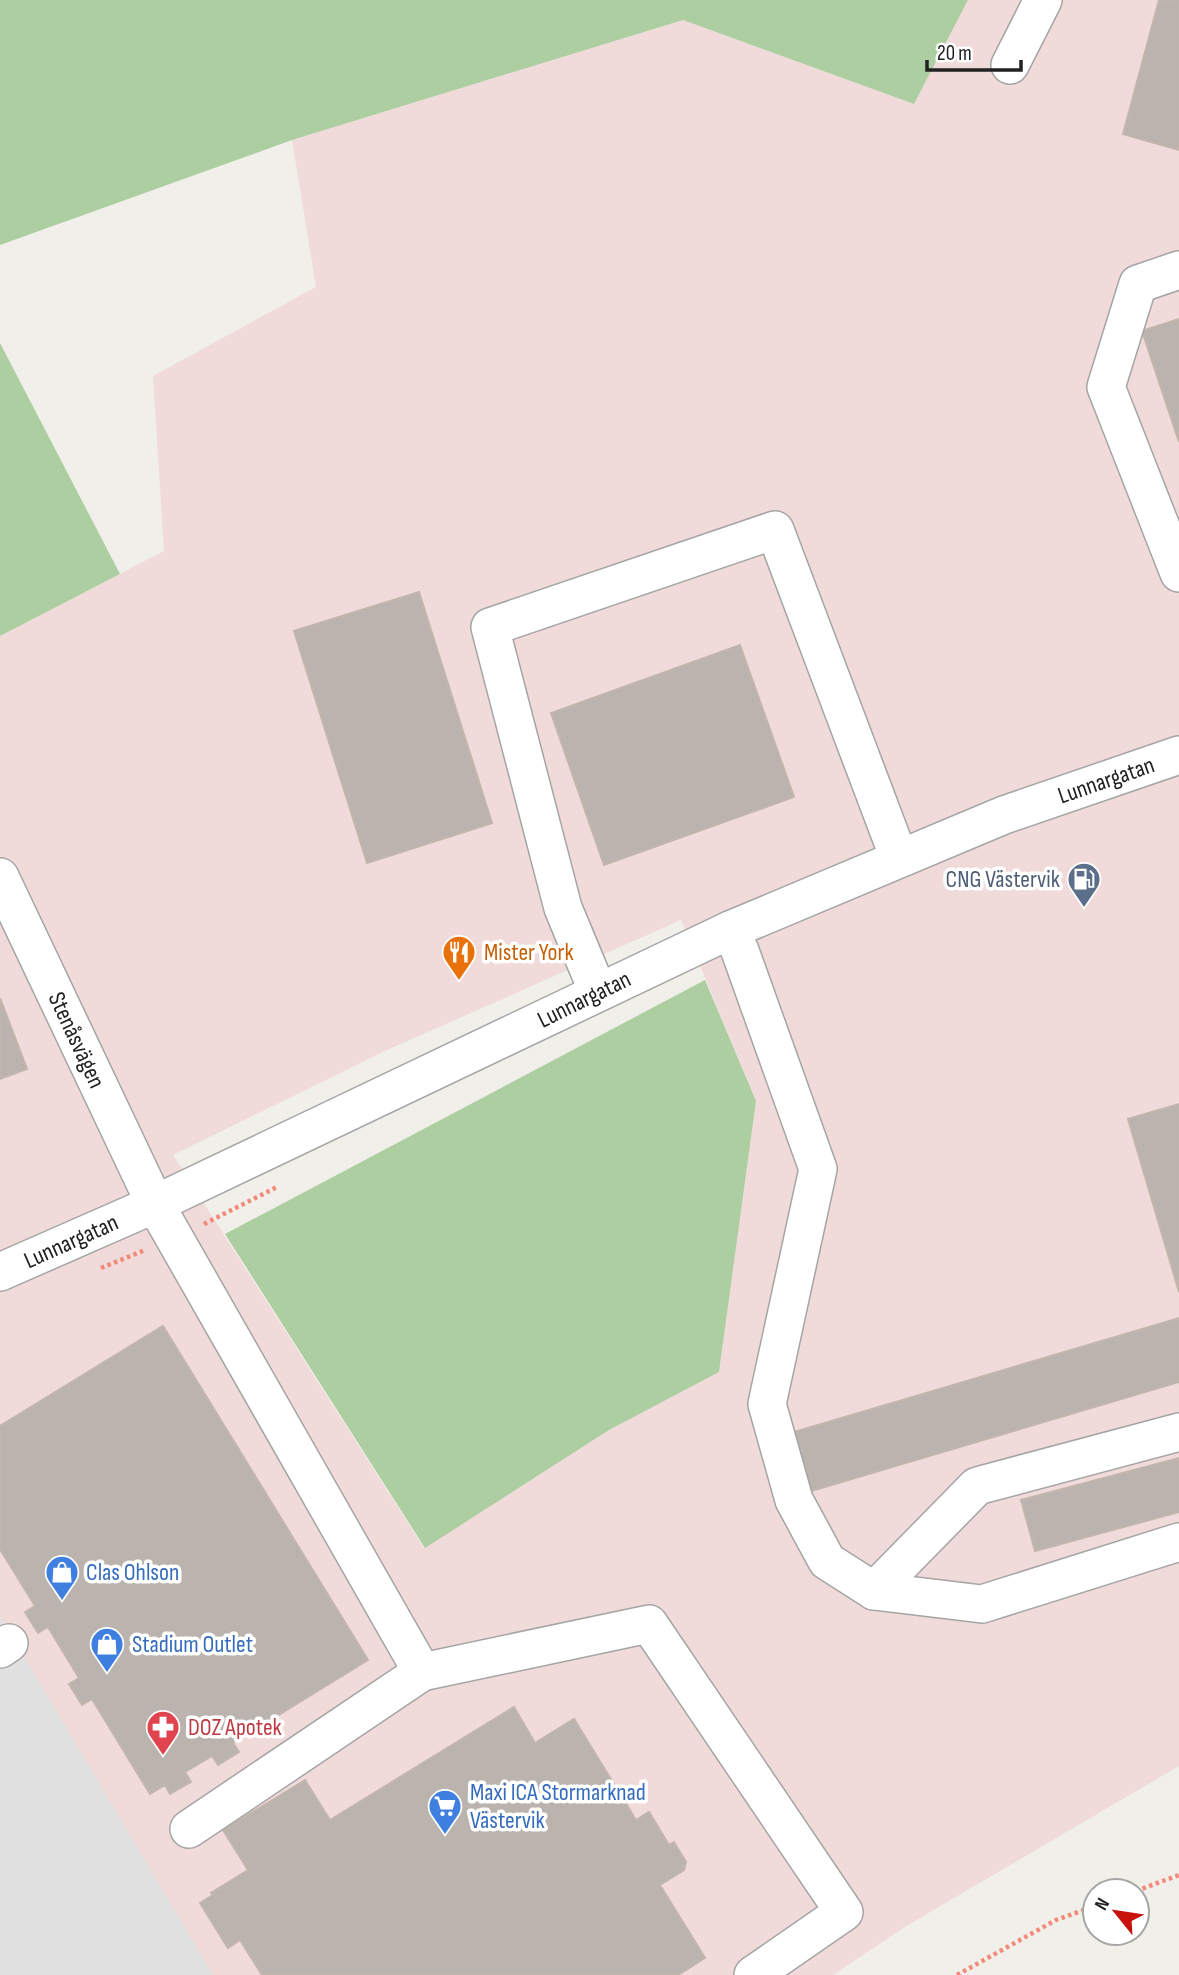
<svg xmlns="http://www.w3.org/2000/svg" width="1179" height="1975" viewBox="0 0 1179 1975" font-family="'Sofia Sans Condensed',sans-serif">
<rect width="100%" height="100%" fill="#f1efe9"/>
<path fill="#f0dbda" fill-rule="evenodd" d="M968 0H1179V1766L908 1925 833 1975H0V636L164 551 153 376 316 287 292 140 683 20 914 104ZM681 920 756 1101 719 1372 609 1430 424 1548 173 1155 385 1051Z"/>
<g fill="#accea0">
<polygon points="0,0 968,0 914,104 683,20 292,140 0,245"/>
<polygon points="0,343 120,574 0,636"/>
<polygon points="705,980 756,1101 719,1372 609,1430 425,1548 225,1234"/>
</g>
<polygon fill="#e1e1e1" points="0,1616 213,1975 0,1975"/>
<g fill="#bbb4ae" stroke="#c2b6ac" stroke-width="2">
<polygon points="1159,0 1179,0 1179,150 1123,134"/>
<polygon points="1179,319 1179,442 1142,331"/>
<polygon points="419,592 492,823 367,863 294,631"/>
<polygon points="740,645 794,797 604,865 551,713"/>
<polygon points="0,998 27,1069 0,1079"/>
<polygon points="1179,1104 1179,1292 1128,1119"/>
<polygon points="1179,1318 1179,1382 808,1492 791,1433"/>
<polygon points="163,1326 368,1660 233,1743 239,1752 218,1765 212,1756 185,1772 191,1782 170,1794 165,1785 150,1794 92,1699 82,1705 69,1684 79,1678 48,1627 38,1633 25,1612 35,1606 0,1549 0,1426"/>
<polygon points="1179,1458 1179,1512 1035,1551 1021,1500"/>
<polygon points="514,1707 535,1743 574,1719 636,1820 649,1812 669,1845 674,1842 686,1862 684,1870 660,1885 705,1958 678,1975 262,1975 240,1940 228,1948 200,1903 213,1895 211,1893 248,1870 223,1830 305,1780 330,1820"/>
</g>
<g fill="none" stroke-linecap="round" stroke-linejoin="round">
<defs>
<g id="minor">
<polyline points="1010,65 1043,0"/>
<polyline points="1179,270 1138,284 1106,387 1179,573"/>
<polyline points="0,877 155,1204 422,1672"/>
<polyline points="730,930 740,951 818,1169 767,1404 794,1500 827,1561 874,1591 982,1604 1179,1542"/>
<polyline points="598,992 563,908 490,627 775,530 899,858"/>
<polyline points="0,1272 155,1204 730,930 1004,815 1179,755"/>
<polyline points="874,1591 977,1486 1179,1432"/>
<polyline points="0,1649 9,1643"/>
<polyline points="189,1829 422,1672 649,1624 844,1912 753,1975"/>
</g>
</defs>
<use href="#minor" stroke="#a5a5a5" stroke-width="40"/>
<g stroke="#f28979" stroke-width="4.5" stroke-dasharray="3.5 3.5" stroke-linecap="butt">
<polyline points="204,1224 277,1187"/>
<polyline points="101,1268 145,1250"/>
<polyline points="1136,1891 1179,1875"/>
<polyline points="957,1975 1056,1920 1095,1906"/>
</g>
<use href="#minor" stroke="#fff" stroke-width="37"/>
</g>
<defs>
<symbol id="fuel-pin" viewBox="-11 -11 22 30"><path d="M0 17L-7.5 6A9.5 9.5 0 1 1 7.5 6Z" fill="#5c6f8a" stroke="#fff"/><path d="M-5.5-6h7V0h2V4h1.3V-2.5L3-4.5l.8-.8L6-3V5H2.5V1h-1V6h-7ZM-4.2-4.7v3.2H.2V-4.7Z" fill="#fff"/></symbol>
<symbol id="restaurant-pin" viewBox="-11 -11 22 30"><path d="M0 17L-7.5 6A9.5 9.5 0 1 1 7.5 6Z" fill="#e8710a" stroke="#fff"/><path d="M-5-6h1v4h1v-4h1v4h1v-4h1v5L-1.5 .5V6h-2V.5L-5-1ZM5-6V6H3V1.5H1.5Q1.5-4 5-6Z" fill="#fff"/></symbol>
<symbol id="shop-pin" viewBox="-11 -11 22 30"><path d="M0 17L-7.5 6A9.5 9.5 0 1 1 7.5 6Z" fill="#3f7fe0" stroke="#fff"/><path d="M-5-2.5h2.3a2.7 3.5 0 0 1 5.4 0H5L5.5 6h-11ZM-1.5-2.5h3a1.5 2.3 0 0 0-3 0Z" fill="#fff"/></symbol>
<symbol id="pharmacy-pin" viewBox="-11 -11 22 30"><path d="M0 17L-7.5 6A9.5 9.5 0 1 1 7.5 6Z" fill="#e0444e" stroke="#fff"/><path d="M-2-6h4v4h4v4h-4v4h-4v-4h-4v-4h4Z" fill="#fff"/></symbol>
<symbol id="supermarket-pin" viewBox="-11 -11 22 30"><path d="M0 17L-7.5 6A9.5 9.5 0 1 1 7.5 6Z" fill="#3f7fe0" stroke="#fff"/><path d="M-6-5.5h2.5l.6 2H6L4.5 2H-2.5L-4.4-4H-6ZM-1.5 3.2a1.3 1.3 0 1 0 .1 0ZM3 3.2a1.3 1.3 0 1 0 .1 0Z" fill="#fff"/></symbol>
</defs>
<g fill-rule="evenodd">
<use href="#fuel-pin" x="1065" y="860" width="38" height="52"/>
<use href="#restaurant-pin" x="440" y="933" width="38" height="52"/>
<use href="#shop-pin" x="43" y="1553" width="38" height="52"/>
<use href="#shop-pin" x="88" y="1625" width="38" height="52"/>
<use href="#pharmacy-pin" x="144" y="1708" width="38" height="52"/>
<use href="#supermarket-pin" x="426" y="1787" width="38" height="52"/>
</g>
<g text-anchor="middle" stroke-width="7" stroke-linejoin="round" paint-order="stroke">
<g font-size="24" fill="#212121" stroke="#fff">
<text transform="translate(1106 780) rotate(-19)" y="8">Lunnargatan</text>
<text transform="translate(584 999) rotate(-26)" y="8">Lunnargatan</text>
<text transform="translate(77 1040) rotate(65)" y="8">Stenåsvägen</text>
<text transform="translate(71 1241) rotate(-24)" y="8">Lunnargatan</text>
</g>
<g font-size="24" fill="#4e5e75" stroke="#fff" text-anchor="end">
<text x="1060" y="887">CNG Västervik</text>
</g>
<g font-size="24" fill="#c56008" stroke="#fff" text-anchor="start">
<text x="484" y="960">Mister York</text>
</g>
<g font-size="24" fill="#366cbe" stroke="#fff" text-anchor="start">
<text x="86" y="1580">Clas Ohlson</text>
<text x="132" y="1652">Stadium Outlet</text>
<text x="470" y="1800">Maxi ICA Stormarknad<tspan x="470" dy="28">Västervik</tspan></text>
</g>
<g font-size="24" fill="#be3a42" stroke="#fff" text-anchor="start">
<text x="188" y="1735">DOZ Apotek</text>
</g>
</g>
<g transform="translate(1116 1912) rotate(300)"><circle r="33" fill="#ffffff" stroke="#a6a6a6" stroke-width="2"/>
<path d="M0-5L12 26L0 18L-12 26Z" fill="#c7120c"/>
<text y="-10" font-size="19" font-weight="bold" text-anchor="middle" fill="#212121">N</text>
</g>
<path d="M927 60v10h94v-10" fill="none" stroke="#212121" stroke-width="3.5"/>
<text x="937" y="60" font-size="21" fill="#212121" stroke="#ffffff" stroke-width="5" paint-order="stroke">20 m</text>
</svg>
